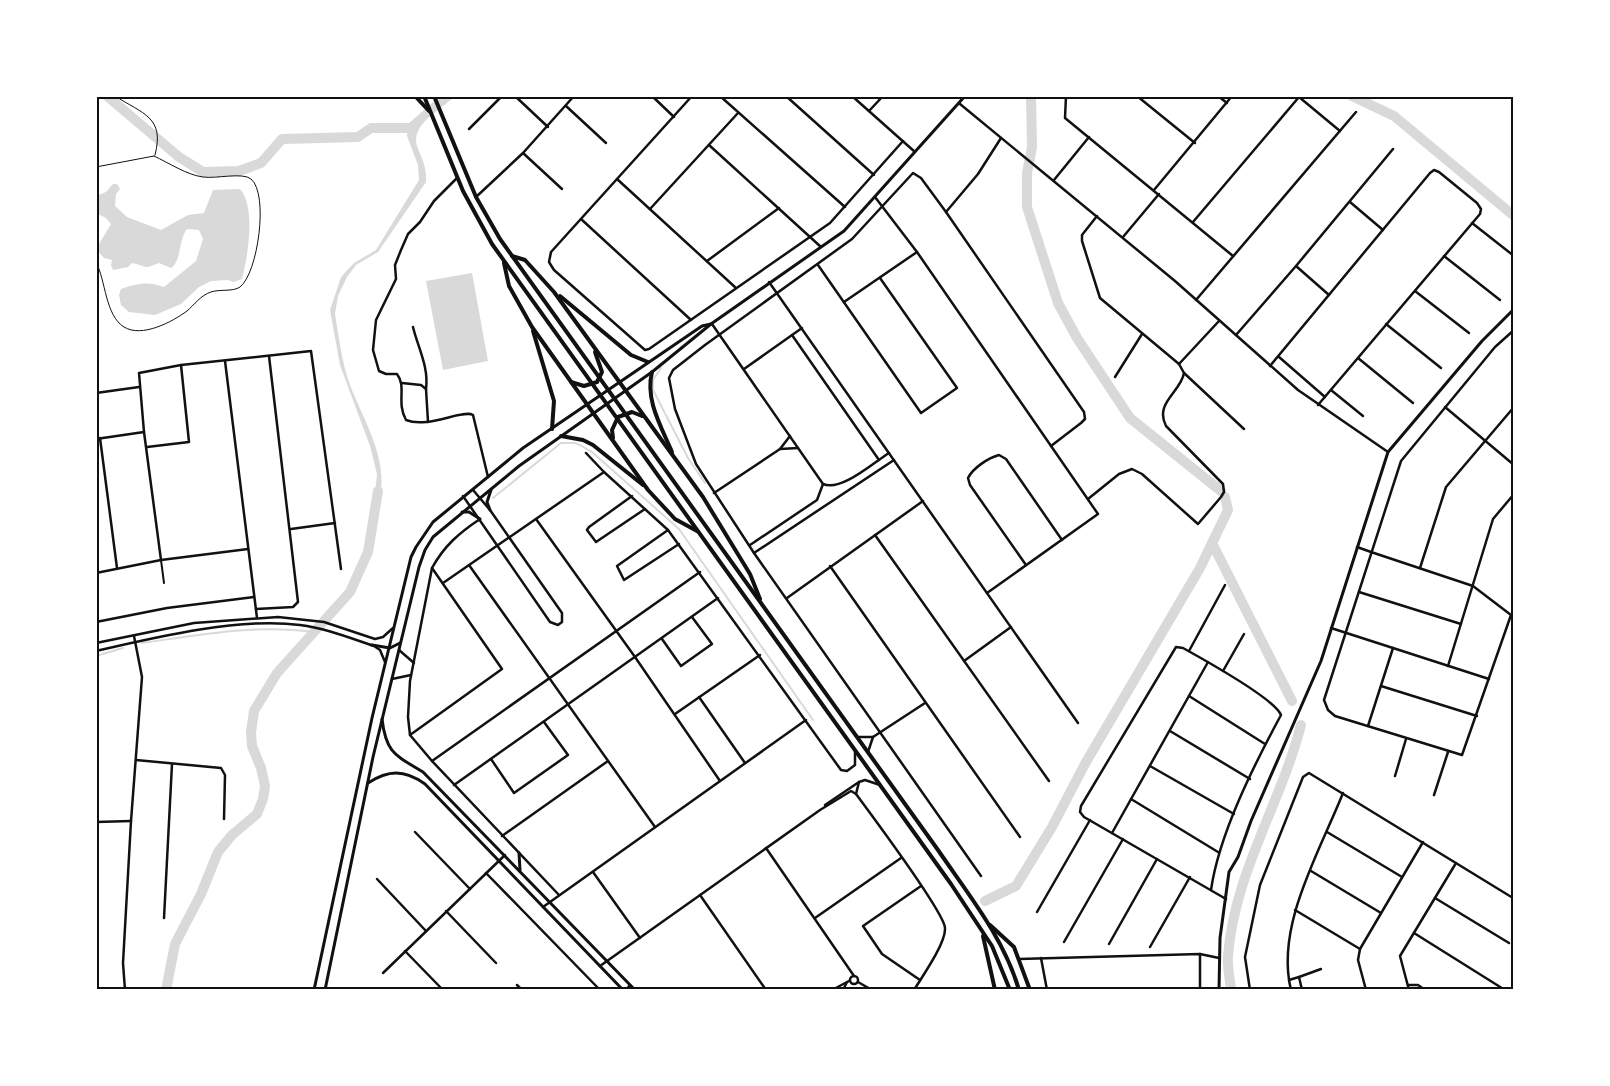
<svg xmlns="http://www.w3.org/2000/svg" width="1610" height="1086" viewBox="0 0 1610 1086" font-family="'Noto Serif',serif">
<rect width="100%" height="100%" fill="#fff"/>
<g fill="#d9d9d9">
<path d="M440 96H455C440 111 408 125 418 149 423 160 427 170 426 182L378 252 356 265 347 277 338 296 335 314C339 338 342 363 350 385 365 424 391 462 378 505L374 504 377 474 370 446 340 365 330 310 341 277 354 263 376 250 419 180 418 165 407 136 408 124Z"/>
<path d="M113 184H117L120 189 116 194 115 206 127 217 161 230 188 215 204 213 213 190 240 189C256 207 248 256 242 279L234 282 228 280 211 281 199 287 181 304 155 315 129 312 121 305 119 295 121 289C137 283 148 281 164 287L196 261 203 239 199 230 187 229C178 241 182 260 171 268L159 263C142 270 147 266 132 263L128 267 113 270 111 265 112 260 104 258 96 249 111 224 106 218 96 213V196L106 192Z"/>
<polygon points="472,273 488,361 443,370 426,281"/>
</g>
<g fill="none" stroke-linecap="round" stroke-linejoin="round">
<g stroke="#d9d9d9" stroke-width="2">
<polyline points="661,368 653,380 653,390 688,458 705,483"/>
<polyline points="493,498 561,443 576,443 592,452 679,529 813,720"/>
<path d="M142 643C199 635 256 624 313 632"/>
<polyline points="96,656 123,648"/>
</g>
<g stroke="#d9d9d9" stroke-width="10">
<polyline points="107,96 179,157 203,172 239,171 261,163 282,139 358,137 371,128 413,128"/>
<polyline points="1031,96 1032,147 1027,173 1027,207 1058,303 1077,338 1130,418 1221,491"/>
<polyline points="1352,96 1394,116 1514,216"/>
<polyline points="1212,543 1292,701"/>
<polyline points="985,901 1016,886 1052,827 1086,762 1200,568 1228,510 1225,497"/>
<polyline points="166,990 175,944 201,894 218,852 232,835 257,814 263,799 265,786 261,768 252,746 251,732 254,711 277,673 350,592 368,552 378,491"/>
<path d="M1231 990C1230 979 1227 967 1228 956 1234 874 1281 803 1301 725"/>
</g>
<g stroke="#111" stroke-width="1">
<path d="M115 96C143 114 165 117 155 155"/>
<polyline points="96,167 154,156"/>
<path d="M96 262C106 281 105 315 124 327 142 338 172 322 187 311 194 305 201 295 211 292 219 289 233 292 240 287 258 273 269 194 251 179 243 172 215 179 203 177 187 175 169 163 154 156"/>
</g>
<polyline stroke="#111" stroke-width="2" points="161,560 164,583"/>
<g stroke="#111" stroke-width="2.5">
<polyline points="515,96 548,127"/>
<polyline points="652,96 674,117"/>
<polyline points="692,96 551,252 549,262 554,270 645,350 649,349 830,223 903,141"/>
<polyline points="720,96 845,207"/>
<polyline points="786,96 874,175"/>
<polyline points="852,96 915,152"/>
<polyline points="1066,96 1065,118 1233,256"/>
<polyline points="1137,96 1195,143"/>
<polyline points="1218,96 1227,103"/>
<polyline points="1299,97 1340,131"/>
<polyline points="960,104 1175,281 1298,390 1388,452"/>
<polyline points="566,106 606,143"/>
<polyline points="869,111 883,96"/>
<polyline points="469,129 502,96"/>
<polyline points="709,145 821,247"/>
<polyline points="523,153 562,189"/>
<path d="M457 178 434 201 420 222 408 234 401 250 395 265 396 279 376 320 373 350 379 371 386 374H397C407 387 396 402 406 420 427 429 463 409 473 415L488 477"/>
<polyline points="617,179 736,288"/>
<polyline points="1054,180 1089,137"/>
<polyline points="1154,190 1232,96"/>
<polyline points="476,197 523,153 574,96"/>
<polyline points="875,197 917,252 1098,514 987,593"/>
<polyline points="1350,202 1383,230"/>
<polyline points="650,209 738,113"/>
<polyline points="946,212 978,174 1001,138"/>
<polyline points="1097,216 1082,235 1082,241 1100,298 1179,364 1184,373 1244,429"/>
<polyline points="581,219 691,320"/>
<polyline points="1193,222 1299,97"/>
<polyline points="1472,223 1514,256"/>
<polyline points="1123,237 1159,194"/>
<polyline points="1444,256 1500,300"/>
<polyline points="707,261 779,208"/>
<polyline points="818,265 921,413 957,388 880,278"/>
<polyline points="1296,266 1329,295"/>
<polyline points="769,282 1078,723"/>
<polyline points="1415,291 1469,333"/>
<polyline points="1196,300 1356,112"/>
<polyline points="844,302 917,252"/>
<path d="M712 324 823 484C841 492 873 463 889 453"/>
<polyline points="1386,324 1441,368"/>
<path d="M413 327C418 348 429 367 426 389"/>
<polyline points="792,335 879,460"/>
<polyline points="1236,335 1296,266 1393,149"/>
<polyline points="1279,357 1325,397"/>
<polyline points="1358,358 1413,403"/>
<polyline points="225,361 257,618"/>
<polyline points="1179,364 1219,321"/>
<polyline points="1270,366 1430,173 1434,170 1439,172 1477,203 1481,209 1480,214 1318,405"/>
<polyline points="744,369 802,328"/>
<polyline points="1115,377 1142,334"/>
<polyline points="402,383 421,385 426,389 428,422"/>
<polyline points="1331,390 1363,416"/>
<polyline points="96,393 139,387"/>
<polyline points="1445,407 1514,465"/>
<polyline points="100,438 117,568"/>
<polyline points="96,439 144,432"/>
<polyline points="147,447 189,442 181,365"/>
<polyline points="780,449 798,448"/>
<polyline points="586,453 604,472 668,530 841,770 847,771 855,765 855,752"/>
<polyline points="714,493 780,449 790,436"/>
<polyline points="463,496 550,622 558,625 562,622 562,613 490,510 473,490"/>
<polyline points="632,496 589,527 587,530 596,542 645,509"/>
<path d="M1088 499 1119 474 1132 469 1142 474 1198 524 1221 497 1224 492 1223 484 1166 426C1154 403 1181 392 1184 373"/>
<path d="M480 519C459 533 444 546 432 568L410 681 408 717 410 735 432 761 559 895"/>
<polyline points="536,519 635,657 720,781"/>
<polyline points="291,529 335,523"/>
<polyline points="668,530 617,566 624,580 679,544"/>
<polyline points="875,535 1049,781"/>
<polyline points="750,545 817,500 823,484"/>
<polyline points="1357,547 1371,552 1473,586 1511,615 1462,755 1335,716 1328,710 1324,700 1401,461 1495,347 1514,330"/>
<polyline points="754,553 894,460"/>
<polyline points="161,560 144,432 139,373 181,365 311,351 341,569"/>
<polyline points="469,565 655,827"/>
<path d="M1026 565 970 485 968 478C973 468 988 458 999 455L1006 459 1062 540"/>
<polyline points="830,566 1020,837"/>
<polyline points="1420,568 1446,487 1514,407"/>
<polyline points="96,573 161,560 248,549"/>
<polyline points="443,583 604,472"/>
<polyline points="1359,592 1461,624"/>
<polyline points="787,598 923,501"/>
<polyline points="256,609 293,607 298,602 269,356"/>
<polyline points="96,622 167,608 254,597"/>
<polyline points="1331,628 1489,679"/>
<polyline points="662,639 681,666 712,644 692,617"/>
<polyline points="96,643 194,623 278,617 324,622 375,639 383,637 393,628"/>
<polyline points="399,650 414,663"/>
<path d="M96 651C156 637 240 617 300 625 325 628 350 638 374 646L380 650 385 662"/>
<polyline points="1189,651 1225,585"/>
<polyline points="964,661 1011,627"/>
<polyline points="1448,666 1493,519 1514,494"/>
<polyline points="1223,671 1244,634"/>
<polyline points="392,679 411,675"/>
<polyline points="1381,686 1477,716"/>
<polyline points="1189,696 1265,744"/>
<polyline points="699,697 745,763"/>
<polyline points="675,714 760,655"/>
<polyline points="1368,726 1393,648"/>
<polyline points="1170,731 1250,779"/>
<polyline points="410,735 502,669 432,568"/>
<polyline points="857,737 873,737"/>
<polyline points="873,737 925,703"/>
<polyline points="868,752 873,737"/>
<polyline points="491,759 514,793 568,755 544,722"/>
<polyline points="136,760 221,768 225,775 224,819"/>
<polyline points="432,761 700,572"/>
<polyline points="1150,766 1234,814"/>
<polyline points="1395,776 1406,739"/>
<polyline points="454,785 718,598"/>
<polyline points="856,794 859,782"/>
<polyline points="1434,795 1448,752"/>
<polyline points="1131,799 1218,852"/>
<polyline points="825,805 859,782 865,780 880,785"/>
<polyline points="96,822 131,821"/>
<polyline points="415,832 470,889"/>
<polyline points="1327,832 1402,877"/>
<polyline points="1112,833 1208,662"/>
<polyline points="502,836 608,761"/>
<polyline points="766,848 854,976"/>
<polyline points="1311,871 1381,913"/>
<polyline points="593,872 640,938"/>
<polyline points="486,873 600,990"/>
<polyline points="981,876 754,553 696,464 675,409 669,378 673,370 705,345 852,239 913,173 921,178 946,212 1084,412 1085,419 1081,423 1051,446"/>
<polyline points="377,879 426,931"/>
<path d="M1211 890C1219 834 1254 765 1281 715 1275 699 1201 658 1183 648L1176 647 1081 806 1080 812 1084 817 1226 899"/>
<polyline points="700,895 766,990"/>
<polyline points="1435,898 1509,943"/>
<polyline points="543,907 806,720"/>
<polyline points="1295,910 1360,949"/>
<polyline points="446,911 496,963"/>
<polyline points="1037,912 1090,820"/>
<polyline points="164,918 172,764"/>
<polyline points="815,918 901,858"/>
<polyline points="1414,933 1505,990"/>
<polyline points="1064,942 1123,839"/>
<polyline points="1109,944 1157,859"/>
<polyline points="1150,947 1190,877"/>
<polyline points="405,951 443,990"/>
<polyline points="1200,954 1200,990"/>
<polyline points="1041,958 1047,990"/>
<polyline points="1019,959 1200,954 1219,958"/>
<path d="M600 966 820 810 851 791 856 794C870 813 944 912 945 928 946 943 922 977 914 990"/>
<polyline points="383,973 505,855"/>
<circle cx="854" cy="980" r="4"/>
<polyline points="920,980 882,954 863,926 921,886"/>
<polyline points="1289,980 1299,977"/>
<polyline points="858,982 872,990"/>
<polyline points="517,985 522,990"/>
<polyline points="1408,985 1418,985 1425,990"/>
<polyline points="125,990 123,963 131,821 142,677 134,636"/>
<polyline points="626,990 630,985"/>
<polyline points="832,990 849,981"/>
<polyline points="843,990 847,982"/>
<polyline points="1250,990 1245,957 1260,885 1303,777 1309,773 1513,898"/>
<path d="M1291 990C1275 926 1320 851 1343 793"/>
<polyline points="1302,990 1299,977 1321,969"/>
<polyline points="1366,990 1358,960 1360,949 1423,842"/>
<polyline points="1409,990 1400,956 1456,863"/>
</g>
<g stroke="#111" stroke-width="3">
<path d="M382 719C386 753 395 755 423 772L635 990"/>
<path d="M368 783C388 770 404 769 425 784L623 990"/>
<polyline points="519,853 520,870"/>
<polyline points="1219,990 1220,938 1229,872 1238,857 1251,821 1321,661 1388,452 1482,341 1514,309"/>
</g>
<g stroke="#111" stroke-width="3">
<polyline points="490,510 487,502 491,490"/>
<polyline points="462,512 469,512 480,519"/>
<polyline points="372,645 390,648 400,643"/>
<polyline points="314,990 372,718 411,557 416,547 433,522 523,448 702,326 711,324"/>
<polyline points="325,990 373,757 419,567 425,550 433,537 519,466 652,372 711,324 844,231 965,96"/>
</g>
<g stroke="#111" stroke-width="4">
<polyline points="415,96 429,111"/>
<polyline points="424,96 463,191 492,244 951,884 992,946 1010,990"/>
<path d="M434 96 476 197 500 239 938 850C968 894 1004 938 1019 990"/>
<polyline points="512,256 525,260 554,292 703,497 750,574 760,599"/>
<polyline points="504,263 509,286 532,327 648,490 675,519 697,531"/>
<polyline points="560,296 631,355 648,362"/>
<polyline points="533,331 554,401 552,429"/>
<path d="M652 372C645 400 661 426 672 452"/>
<polyline points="571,382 584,386 597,382 602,372 595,352"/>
<polyline points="561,436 583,440 593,445 643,485"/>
<polyline points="613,438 612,430 618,417 632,412 642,416"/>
<polyline points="990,925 1014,947 1030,990"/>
<polyline points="983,936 995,990"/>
</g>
</g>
<rect width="1610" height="1086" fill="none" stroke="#ffffff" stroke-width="195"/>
<rect x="98" y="98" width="1414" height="890" fill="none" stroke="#111" stroke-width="2"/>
</svg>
